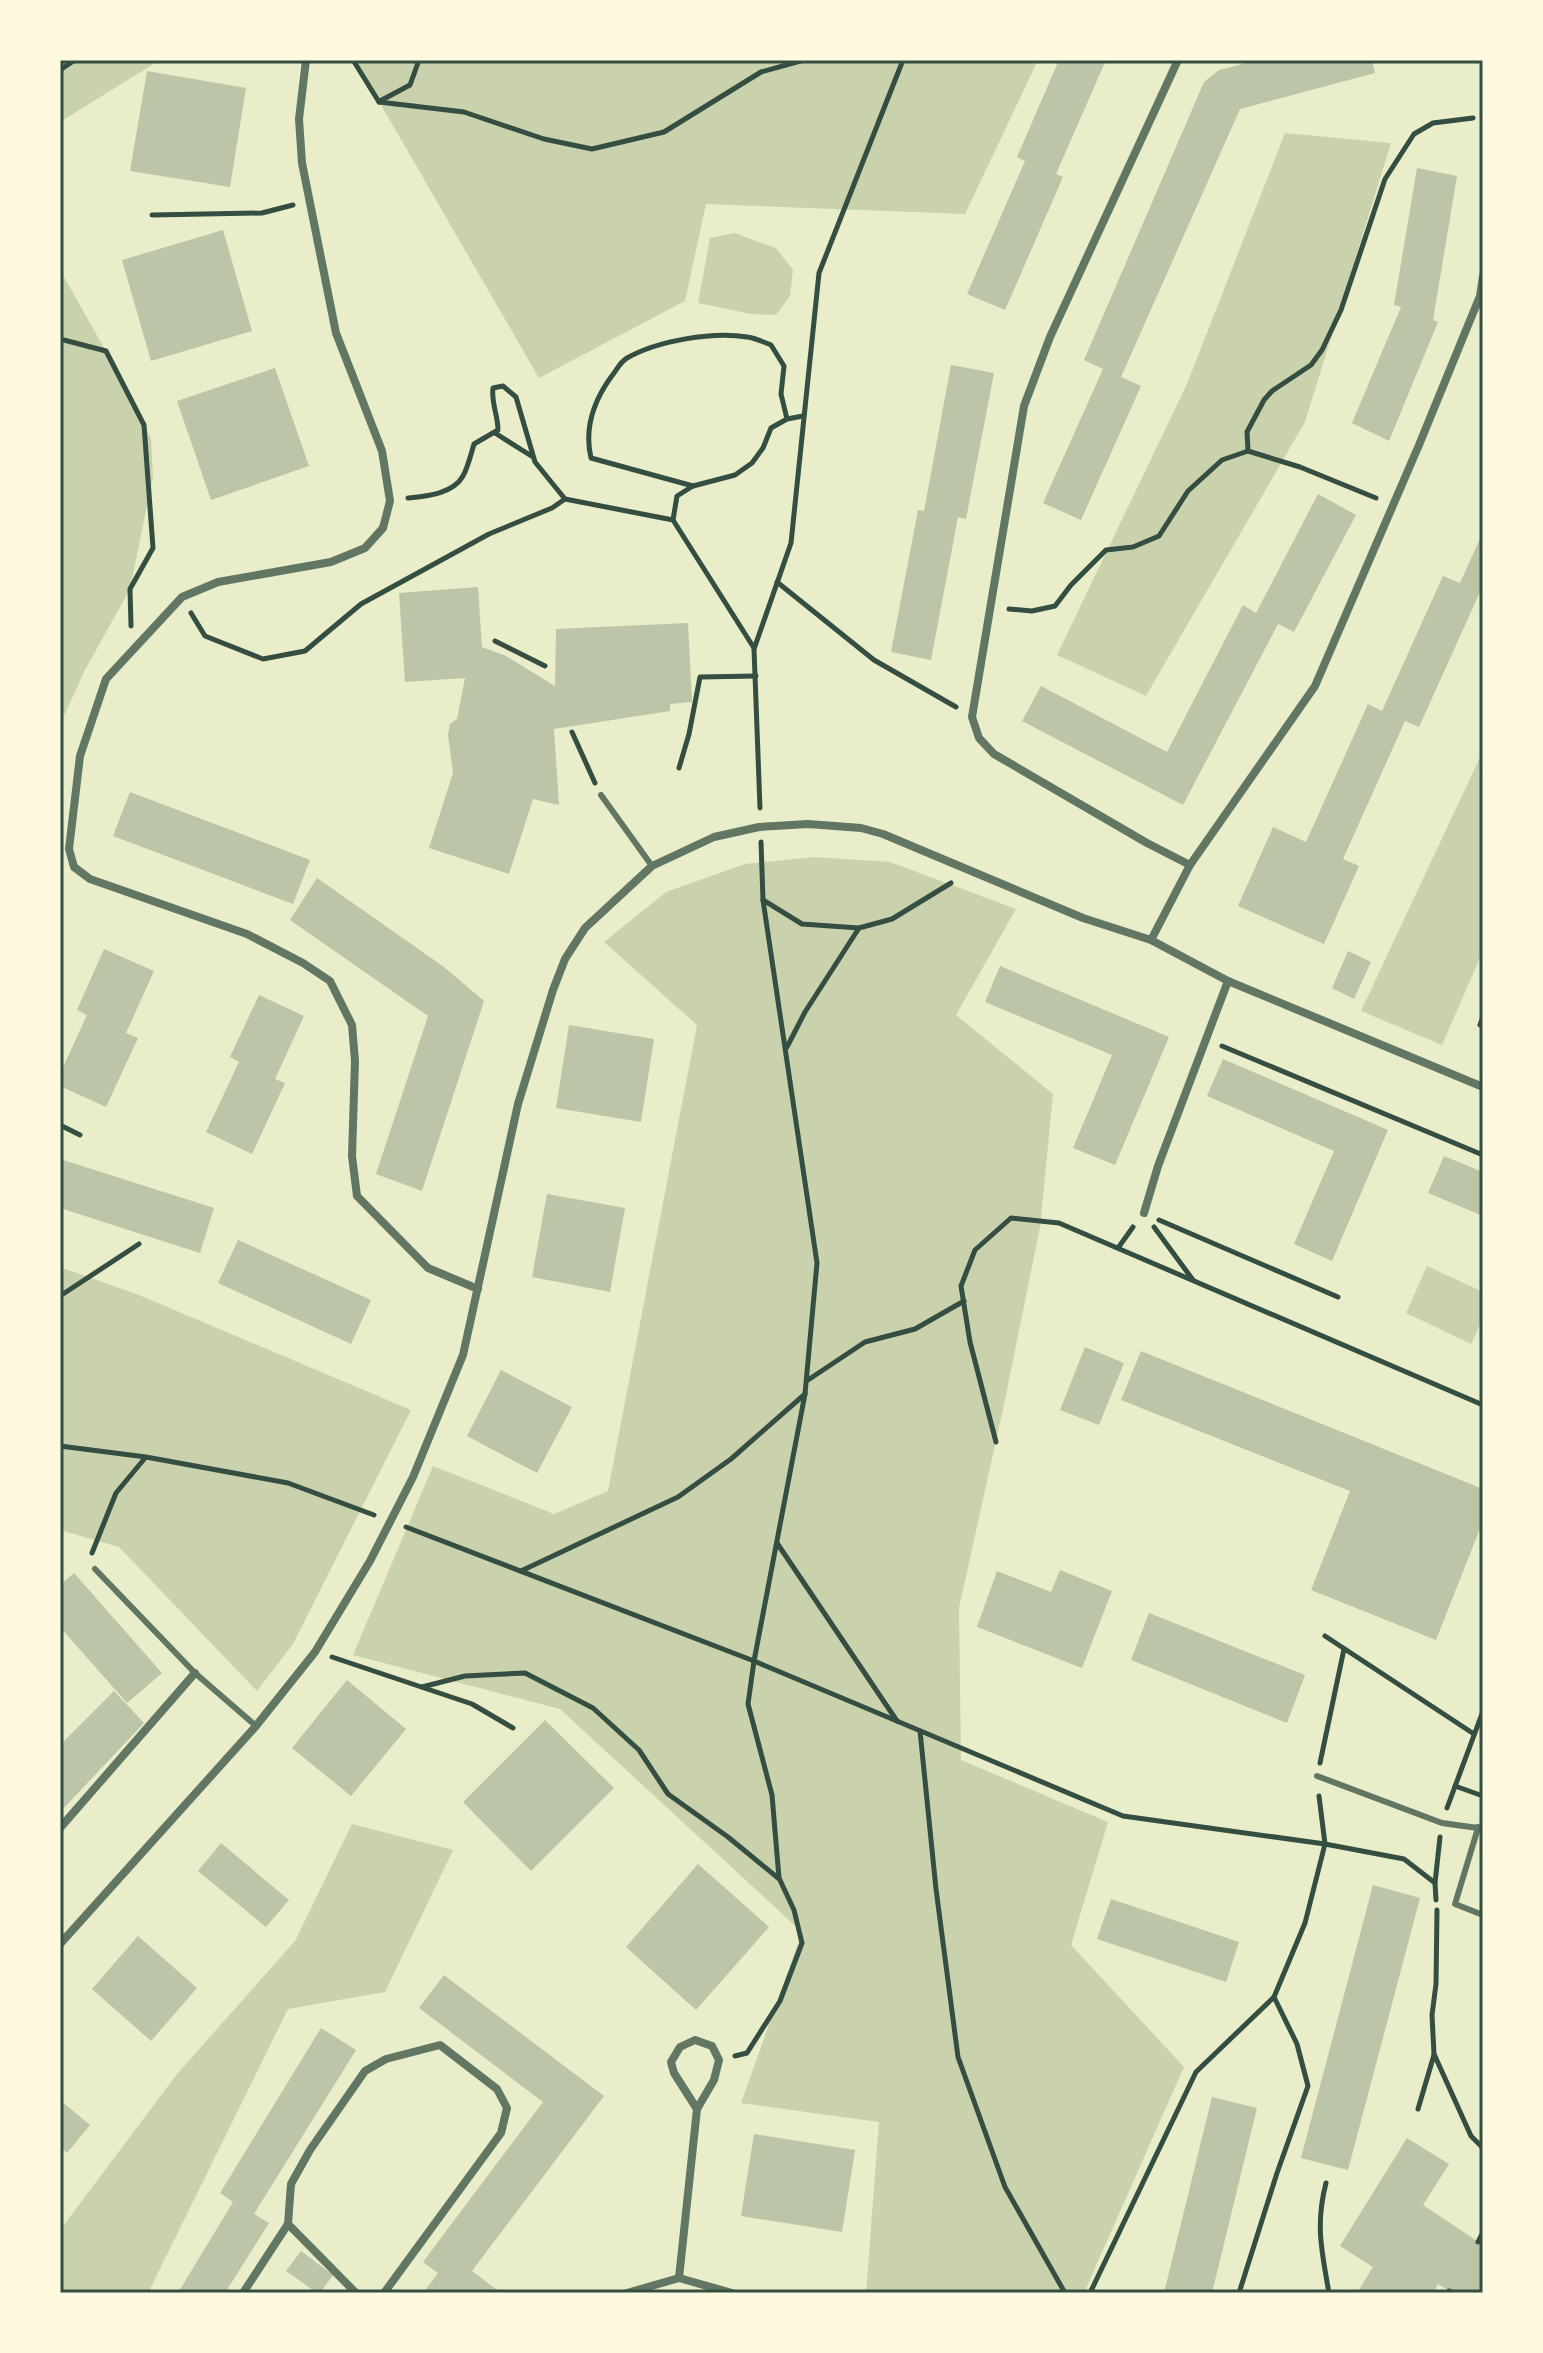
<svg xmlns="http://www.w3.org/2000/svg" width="1543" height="2353" viewBox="0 0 1543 2353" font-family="'Exo 2',sans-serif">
<rect width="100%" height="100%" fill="#e9edc9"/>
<g fill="#cad2ad">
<polygon points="60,60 160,60 60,122"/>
<polygon points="355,60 1038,60 965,214 706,204 685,301 539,378"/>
<polygon points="1285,133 1391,143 1305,422 1146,696 1057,655 1187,384"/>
<polygon points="734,233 776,248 793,270 790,296 776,315 751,314 698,303 710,238"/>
<polygon points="60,270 129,392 151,439 153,476 130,589 85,670 64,716 60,714"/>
<polygon points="1483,751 1483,951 1442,1045 1361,1011"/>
<polygon points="815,857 890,862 1016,909 956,1015 1053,1094 1040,1227 1005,1400 959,1608 961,1760 1108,1822 1071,1945 1184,2067 1084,2293 866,2293 879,2122 741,2103 802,1932 560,1709 353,1655 433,1466 554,1514 608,1491 697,1025 604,942 666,892 745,864"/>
<polygon points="1427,1266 1483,1292 1483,1318 1471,1344 1406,1313"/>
<polygon points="60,1267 139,1295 411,1410 293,1644 257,1691 119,1547 60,1530"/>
<polygon points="352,1824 453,1850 385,1992 288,2009 148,2293 60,2293 60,2230 177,2074 295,1941"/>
</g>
<g fill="#bcc5a7">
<polygon points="1059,60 1106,60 1056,174 1063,177 1005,310 967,294 1025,161 1017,157"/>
<polygon points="1258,60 1372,60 1375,73 1240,109 1121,377 1141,386 1081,520 1043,503 1103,369 1084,360 1204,82 1219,70"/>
<polygon points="147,71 246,88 230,187 130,171"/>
<polygon points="1417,168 1457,176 1433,320 1438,322 1389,441 1352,423 1401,307 1394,305"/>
<polygon points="223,230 252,331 151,361 122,260"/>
<polygon points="951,365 994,373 966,519 958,517 931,660 891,652 918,510 924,511"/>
<polygon points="275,368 309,466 211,500 177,401"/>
<polygon points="1318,494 1356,515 1294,632 1278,624 1183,805 1022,721 1041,686 1167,752 1243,605 1256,613"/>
<polygon points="1483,532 1483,594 1480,592 1419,727 1405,721 1343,859 1359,866 1324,944 1238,906 1273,827 1306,842 1368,704 1382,711 1443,576 1460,583"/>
<polygon points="478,587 482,647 506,656 555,686 556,629 688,623 692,702 670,704 670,711 554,729 559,805 533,799 509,874 429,848 453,773 448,735 450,724 457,719 465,678 405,682 399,593"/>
<polygon points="130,792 310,860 293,904 113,836"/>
<polygon points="317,878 444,967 484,1001 422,1191 376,1174 428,1016 290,920"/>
<polygon points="104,949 154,971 126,1033 138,1038 106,1107 60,1086 60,1074 87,1015 77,1010"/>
<polygon points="1348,951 1371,962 1354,999 1332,988"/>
<polygon points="1000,966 1169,1037 1115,1165 1073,1148 1112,1055 985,1002"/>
<polygon points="259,995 304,1016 275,1079 285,1083 252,1154 206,1132 239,1062 230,1057"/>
<polygon points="569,1025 654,1039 641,1122 556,1108"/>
<polygon points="1223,1059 1388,1130 1332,1261 1294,1244 1334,1151 1207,1096"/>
<polygon points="1444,1156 1483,1172 1483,1216 1428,1193"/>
<polygon points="60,1159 214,1208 200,1253 60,1208"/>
<polygon points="547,1194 625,1208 610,1292 532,1277"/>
<polygon points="238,1240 371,1300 351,1344 218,1283"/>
<polygon points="1085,1347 1124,1363 1099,1425 1060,1410"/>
<polygon points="1141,1351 1483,1489 1483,1521 1436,1640 1311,1590 1350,1491 1121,1400"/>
<polygon points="501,1370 572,1407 537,1473 467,1436"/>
<polygon points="1060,1570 1112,1591 1082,1668 977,1627 997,1571 1051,1592"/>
<polygon points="74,1573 162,1673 127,1703 60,1627 60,1585"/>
<polygon points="1149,1613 1305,1675 1287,1723 1131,1660"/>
<polygon points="347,1680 406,1729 351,1796 292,1748"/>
<polygon points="114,1691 144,1723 60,1812 60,1745"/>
<polygon points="545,1720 614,1788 531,1871 463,1802"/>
<polygon points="221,1843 289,1900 266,1927 198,1871"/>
<polygon points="698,1864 769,1927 696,2010 626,1947"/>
<polygon points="1373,1885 1420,1898 1348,2170 1301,2158"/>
<polygon points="1111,1899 1239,1942 1226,1982 1097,1939"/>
<polygon points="138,1936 197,1988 151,2041 92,1989"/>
<polygon points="444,1975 604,2096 472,2271 501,2293 423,2293 438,2273 423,2262 543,2102 419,2008"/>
<polygon points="321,2028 356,2050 254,2214 269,2223 225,2293 178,2293 233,2202 220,2193"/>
<polygon points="1212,2097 1257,2108 1212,2293 1164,2293"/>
<polygon points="60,2100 90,2125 67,2153 60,2147"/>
<polygon points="754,2134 855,2150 842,2232 741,2216"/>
<polygon points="1407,2138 1449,2164 1423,2205 1483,2245 1483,2293 1453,2293 1438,2284 1433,2293 1357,2293 1373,2267 1340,2246"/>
<polygon points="301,2251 333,2275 320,2293 317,2293 286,2271"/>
</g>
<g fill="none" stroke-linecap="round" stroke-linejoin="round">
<g stroke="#344e41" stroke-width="5">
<polyline points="353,60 379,102"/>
<polyline points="60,70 75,60"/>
<polyline points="380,101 410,85 419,60"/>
<polyline points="379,102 464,112 544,139 592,149 664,132 761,72 804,60"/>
<polyline points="152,215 262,213 293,205"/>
<polyline points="60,339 106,351 144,425 153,548 130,589 131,626"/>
<polyline points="495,433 533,457"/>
<polyline points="1248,451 1247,432 1264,400 1272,391 1311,365 1322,350 1341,310 1385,179 1414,134 1433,123 1473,118"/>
<path d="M693 486 591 458C584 428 593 402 611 377 616 371 620 362 627 358 657 341 713 331 747 337 755 338 764 342 771 345L784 366 781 394 787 419"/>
<path d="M408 498C426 496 453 494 463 476 468 467 471 454 474 444L498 430C498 415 491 403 493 388L503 386 516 397 535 462 565 499 673 520 754 648"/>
<polyline points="673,520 677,496 693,486 735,475 752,463 763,448 771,428 787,419 803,416"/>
<polyline points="777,582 874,660 956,707"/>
<polyline points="1009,609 1032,611 1055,606 1071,585 1106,550 1133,547 1159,536 1188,491 1222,460 1248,451 1300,467 1376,498"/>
<polyline points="191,613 205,636 263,659 305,651 361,604 489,534 552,508 565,499"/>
<polyline points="495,641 545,666"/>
<polyline points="572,732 595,783"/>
<polyline points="679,768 689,734 700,677 756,676"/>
<polyline points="760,808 754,649 791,543 819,273 903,60"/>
<polyline points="763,900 802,924 859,928 892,919 951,883"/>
<polyline points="1483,1017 1480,1025 1483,1026"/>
<polyline points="1222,1046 1483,1155"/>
<polyline points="787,1047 805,1012 859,928"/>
<polyline points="60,1125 80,1135"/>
<polyline points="1159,1220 1338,1297"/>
<polyline points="1154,1227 1193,1280"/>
<polyline points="1118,1248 1133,1227"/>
<polyline points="60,1296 139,1244"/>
<polyline points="808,1380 865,1342 915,1329 964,1301"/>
<polyline points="996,1442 970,1342 961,1286 975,1250 1011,1218 1059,1223 1483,1405"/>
<polyline points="60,1446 146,1457 288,1483 374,1515"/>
<polyline points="406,1527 754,1661 1123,1816 1325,1844 1404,1859 1435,1883 1436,1900"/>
<polyline points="777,1543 897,1721"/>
<polyline points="92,1553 116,1493 145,1458"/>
<polyline points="521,1571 678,1497 731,1459 805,1394"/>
<polyline points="1325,1636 1474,1734"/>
<polyline points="332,1657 472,1704 513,1728"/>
<polyline points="422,1687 465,1676 525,1673 593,1708 639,1750 668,1794 728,1837 778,1878"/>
<polyline points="920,1731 936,1889 958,2057 1005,2187 1065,2293"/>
<polyline points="1320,1763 1344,1649"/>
<polyline points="1455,1786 1483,1796"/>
<polyline points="1447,1808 1483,1711"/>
<polyline points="1435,1883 1440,1837"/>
<polyline points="1437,1910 1436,1984 1432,2015 1434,2054 1471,2136 1483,2148"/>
<polyline points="735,2056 747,2053 780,2001 802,1943 794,1910 779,1878 772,1795 748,1704 754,1661 805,1394 817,1263 763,900 761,842"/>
<polyline points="1418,2109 1434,2055"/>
<path d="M1326 2183C1315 2225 1322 2252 1329 2293"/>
<polyline points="1478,2242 1483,2232"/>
<polyline points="1090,2293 1196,2072 1274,1997 1305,1923 1325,1844 1319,1796"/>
<polyline points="1239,2293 1277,2173 1308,2086 1297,2044 1274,1997"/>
<polyline points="1448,2293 1449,2291 1453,2293"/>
</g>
<g stroke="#617663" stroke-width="6">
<polyline points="601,795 652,866"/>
<polyline points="95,1569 195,1673 256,1726"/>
<polyline points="1317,1776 1442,1823 1478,1828 1455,1904 1483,1915"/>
</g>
<g stroke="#617663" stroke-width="8">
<polyline points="306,60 299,119 302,163 336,333 382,451 390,501 383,528 365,548 331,562 218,582 182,597 106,679 80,756 69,849 74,867 90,879 247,934 303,963 330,981 352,1025 355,1061 352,1156 357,1196 428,1268 478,1289"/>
<polyline points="1178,60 1050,337 1024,406 972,717 979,738 994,754 1147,843 1190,865"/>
<polyline points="1151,940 1190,865 1315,686 1419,445 1480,296 1483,276"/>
<polyline points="1144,1213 1158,1166 1228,981"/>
<polyline points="60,1828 195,1673"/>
<polyline points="1478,1828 1483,1830"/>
<polyline points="60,1944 256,1726 315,1652 370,1561 413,1477 463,1355 518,1104 553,990 565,959 585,928 652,866 714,837 759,827 808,824 861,828 883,834 1083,918 1151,940 1228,981 1483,1087"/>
<polyline points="288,2224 356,2293"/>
<polyline points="679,2278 697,2109 714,2080 719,2060 712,2046 695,2040 680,2047 671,2062 674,2073 697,2109"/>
<polyline points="243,2293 288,2224 291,2184 310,2150 365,2071 386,2059 440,2045 497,2089 507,2108 501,2133 384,2293"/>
<polyline points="627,2293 679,2278 732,2293"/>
</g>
</g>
<rect width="1543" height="2353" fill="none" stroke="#fefae0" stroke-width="124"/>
<rect x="62" y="62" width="1419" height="2229" fill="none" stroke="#344e41" stroke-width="3"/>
</svg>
